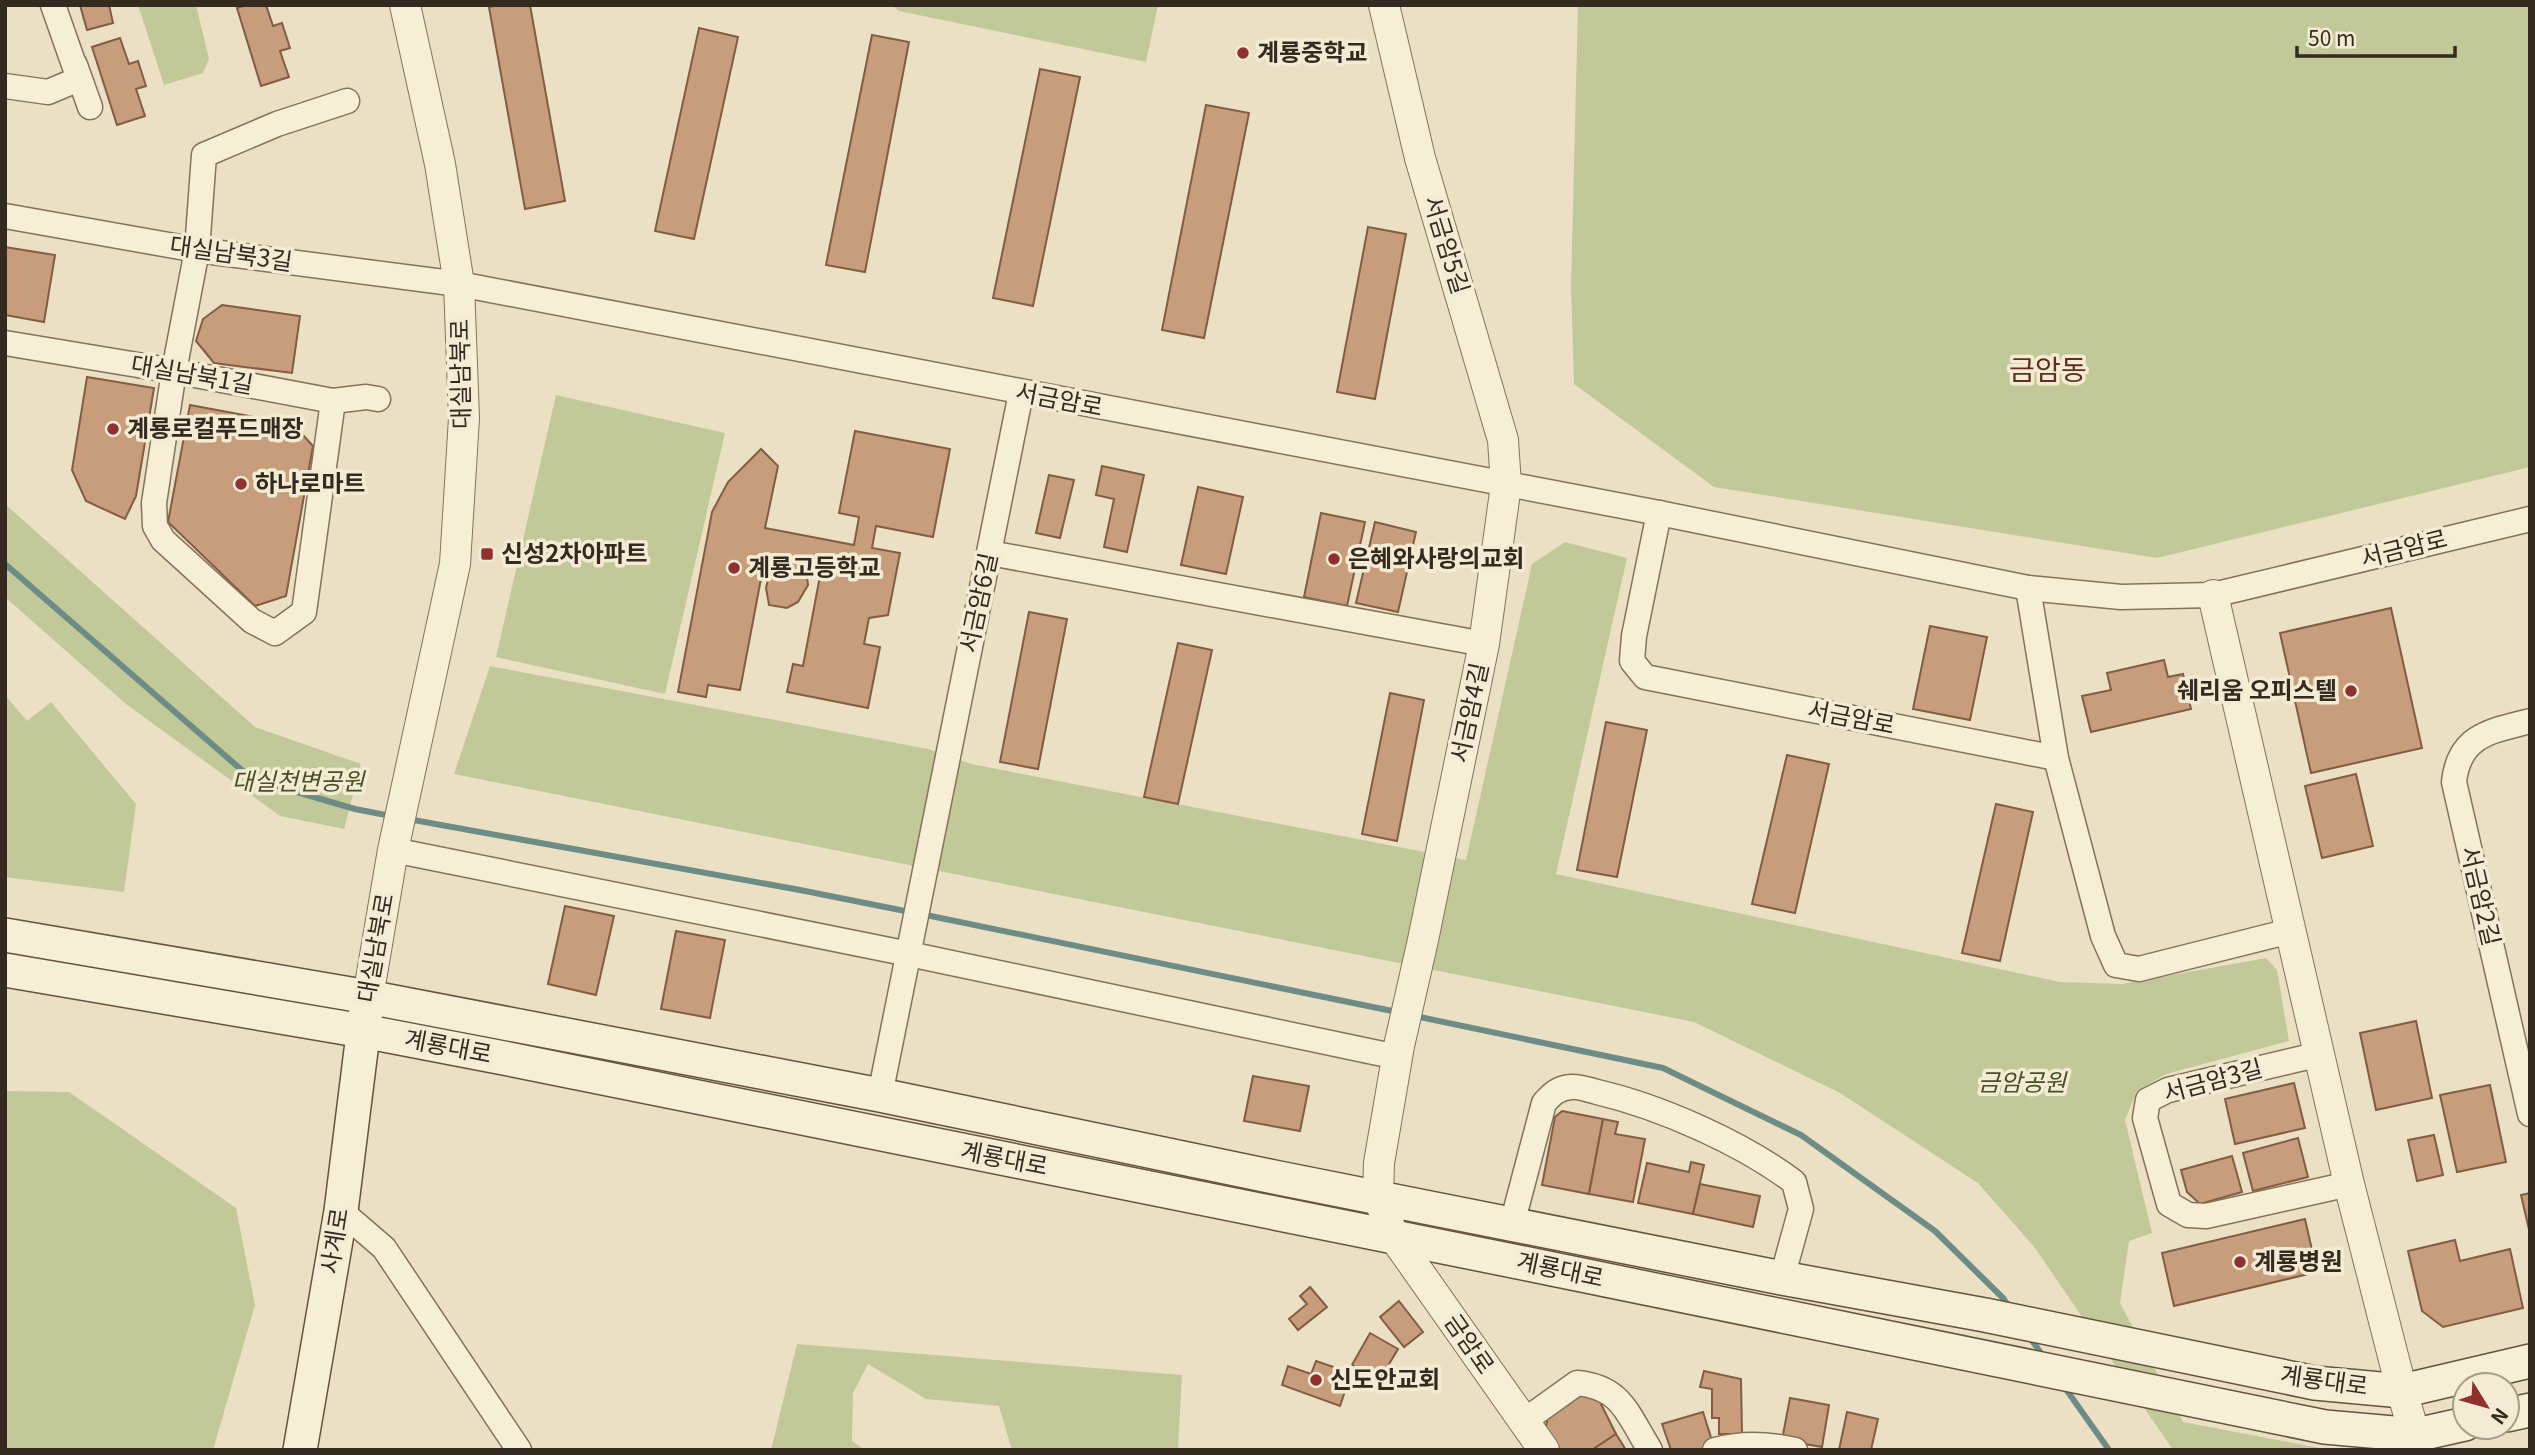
<svg xmlns="http://www.w3.org/2000/svg" width="2535" height="1455" viewBox="0 0 2535 1455" font-family="Georgia,'Noto Sans KR',serif">
<rect width="100%" height="100%" fill="#ebe0c4"/>
<g fill="#c2c998">
<polygon points="138,5 196,5 209,59 203,73 164,85"/>
<polygon points="892,5 1158,5 1146,62 899,11"/>
<polygon points="1578,5 2530,5 2530,467 2157,558 1714,487 1574,384 1571,286"/>
<polygon points="556,395 725,433 665,694 496,657"/>
<polygon points="5,504 255,727 361,764 344,829 280,816 126,704 5,597"/>
<polygon points="1565,542 1627,558 1556,874 2060,982 2122,984 2266,958 2277,970 2289,1041 2166,1074 2137,1091 2125,1120 2152,1233 2129,1241 2120,1303 2183,1422 2330,1450 2173,1450 2035,1248 1978,1183 1840,1093 1694,1022 454,774 490,666 928,749 971,764 1466,860 1532,564"/>
<polygon points="5,695 27,721 51,702 136,804 124,892 5,877"/>
<polygon points="5,1091 69,1092 236,1208 255,1305 213,1450 5,1450"/>
<polygon points="797,1344 1182,1375 1178,1450 1012,1450 999,1406 926,1399 868,1364 853,1393 852,1441 865,1450 771,1450"/>
</g>
<g fill="none" stroke-linecap="round" stroke-linejoin="round">
<g stroke="#6d8c85" stroke-width="6">
<polyline points="5,564 252,779 355,809 391,816"/>
<polyline points="408,819 800,890 910,912"/>
<polyline points="921,914 1397,1012"/>
<polyline points="1415,1016 1663,1068 1801,1135 1935,1231 2003,1298 2009,1307"/>
<polyline points="2029,1336 2045,1359"/>
<polyline points="2063,1385 2109,1450"/>
</g>
</g>
<g fill="#c79d7c" stroke="#825d43" stroke-width="2">
<polygon points="80,5 109,5 113,23 87,30"/>
<polygon points="246,5 266,5 273,26 282,23 290,48 280,51 289,77 261,86 237,8"/>
<polygon points="499,5 530,5 565,201 525,209 489,7"/>
<polygon points="699,28 738,37 694,239 655,231"/>
<polygon points="872,35 909,42 865,272 826,265"/>
<polygon points="120,38 129,64 138,61 146,86 136,89 145,116 117,125 92,47"/>
<polygon points="1040,69 1080,77 1033,306 993,298"/>
<polygon points="1206,105 1249,113 1204,338 1162,330"/>
<polygon points="1368,227 1406,234 1375,399 1337,392"/>
<polygon points="5,247 55,255 44,322 5,315"/>
<polygon points="222,305 300,316 292,373 214,363 196,341 203,319"/>
<polygon points="87,377 154,388 136,496 125,519 86,501 72,470"/>
<polygon points="190,405 293,424 313,446 286,596 255,606 168,522"/>
<polygon points="855,431 950,449 933,537 876,526 872,548 900,553 888,615 869,618 864,644 880,647 868,708 787,692 793,664 803,666 820,576 807,577 808,585 798,602 787,608 769,605 766,588 770,570 763,568 740,690 708,685 706,697 678,692 712,512 728,482 761,449 778,466 765,528 854,545 859,517 839,513"/>
<polygon points="1102,466 1144,475 1127,552 1104,547 1114,499 1096,495"/>
<polygon points="1049,475 1074,480 1060,538 1036,533"/>
<polygon points="1198,487 1243,497 1226,574 1181,565"/>
<polygon points="1321,513 1365,522 1347,606 1304,597"/>
<polygon points="1375,522 1416,532 1398,612 1356,603"/>
<polygon points="2391,608 2422,748 2311,773 2280,633"/>
<polygon points="1029,612 1067,619 1038,769 1000,762"/>
<polygon points="1930,626 1987,637 1970,720 1913,709"/>
<polygon points="1178,643 1212,650 1178,804 1144,797"/>
<polygon points="2164,660 2168,677 2183,674 2191,709 2091,732 2082,696 2111,690 2107,673"/>
<polygon points="1390,693 1424,700 1397,841 1362,834"/>
<polygon points="1606,722 1647,730 1617,877 1577,870"/>
<polygon points="1787,755 1829,764 1795,913 1752,904"/>
<polygon points="2356,774 2373,846 2322,858 2305,786"/>
<polygon points="1996,804 2033,812 2000,961 1962,953"/>
<polygon points="565,906 614,916 596,995 548,984"/>
<polygon points="676,931 725,940 710,1018 661,1009"/>
<polygon points="2416,1021 2432,1098 2376,1110 2360,1033"/>
<polygon points="1253,1076 1309,1086 1300,1131 1244,1121"/>
<polygon points="2294,1083 2305,1128 2235,1144 2225,1099"/>
<polygon points="2490,1085 2506,1162 2457,1172 2440,1095"/>
<polygon points="1562,1111 1603,1119 1589,1194 1542,1185 1555,1117"/>
<polygon points="1603,1119 1618,1122 1615,1134 1645,1139 1633,1202 1589,1194"/>
<polygon points="2434,1135 2443,1175 2417,1181 2408,1140"/>
<polygon points="2298,1138 2308,1177 2253,1191 2243,1153"/>
<polygon points="2232,1156 2242,1192 2200,1204 2187,1192 2181,1170"/>
<polygon points="1691,1162 1704,1165 1693,1214 1638,1203 1647,1163 1689,1172"/>
<polygon points="1700,1184 1760,1196 1753,1227 1693,1214"/>
<polygon points="2530,1193 2530,1234 2521,1195"/>
<polygon points="2305,1219 2317,1272 2174,1306 2162,1253"/>
<polygon points="2455,1240 2460,1261 2510,1249 2523,1308 2443,1327 2422,1311 2408,1251"/>
<polygon points="1310,1287 1327,1307 1298,1330 1289,1319 1307,1304 1300,1296"/>
<polygon points="1399,1301 1423,1332 1404,1347 1380,1317"/>
<polygon points="1370,1333 1398,1349 1379,1381 1352,1365"/>
<polygon points="1316,1361 1351,1373 1340,1406 1282,1385 1288,1366 1311,1374"/>
<polygon points="1704,1371 1741,1379 1742,1434 1719,1434 1719,1418 1712,1418 1712,1389 1700,1387"/>
<polygon points="1579,1388 1595,1392 1616,1434 1592,1450 1559,1450 1545,1431 1548,1416"/>
<polygon points="1790,1398 1829,1405 1822,1447 1782,1440"/>
<polygon points="1703,1412 1714,1447 1707,1450 1671,1450 1662,1424"/>
<polygon points="1847,1412 1878,1419 1871,1450 1839,1450"/>
<polygon points="1616,1434 1626,1450 1592,1450"/>
</g>
<g fill="none" stroke-linecap="round" stroke-linejoin="round">
<defs>
<g id="minor">
<polyline points="75,65 90,107"/>
<polyline points="5,86 48,92 79,79 53,5"/>
<polyline points="5,216 197,250 459,284 1659,513 2028,588 2121,597 2213,595 2530,519"/>
<polyline points="5,343 174,371 333,401 366,397 378,399"/>
<polyline points="333,401 304,612 275,633 252,621 163,540 155,526 154,503 174,371 197,250 204,155 277,124 347,101"/>
<polyline points="1659,513 1634,636 1632,661 1645,677 2056,758"/>
<polyline points="990,553 1484,644"/>
<polyline points="2028,588 2056,758 2103,936 2116,965 2139,969 2290,931"/>
<path d="M2530 721C2491 731 2459 735 2454 782L2530 1114"/>
<polyline points="393,850 909,954 1397,1057"/>
<polyline points="2320,1054 2168,1090 2148,1100 2145,1118 2169,1204 2188,1215 2206,1216 2349,1184"/>
<polyline points="880,1095 1021,393"/>
<polyline points="341,1211 384,1248 519,1450"/>
<path d="M1512 1224 1544 1103C1552 1094 1558 1088 1571 1087 1579 1086 1589 1090 1597 1092 1661 1107 1742 1143 1794 1182L1801 1209 1782 1278"/>
<path d="M1524 1421 1577 1383C1622 1387 1628 1415 1650 1450"/>
<path d="M1715 1450C1740 1443 1769 1444 1795 1450"/>
</g>
<g id="tertiary">
<polyline points="1384,5 1420,158 1503,440 1506,485 1484,644 1423,940 1399,1046 1379,1163 1378,1197 1394,1237 1544,1450"/>
<polyline points="2213,595 2349,1184 2402,1391 2419,1450"/>
<polyline points="368,997 393,850 455,564 464,418 459,284 440,164 405,5"/>
</g>
<g id="secondary">
<polyline points="5,935 368,997 880,1095 1279,1178 1782,1278 1985,1315 2315,1383 2402,1391 2530,1361"/>
<polyline points="5,970 363,1031 504,1058 1533,1265 2325,1427 2416,1435 2465,1424"/>
<polyline points="2507,1415 2530,1410"/>
<polyline points="300,1450 341,1211 366,1010"/>
</g>
</defs>
<use href="#minor" stroke="#85725b" stroke-width="27"/>
<use href="#tertiary" stroke="#85725b" stroke-width="32"/>
<use href="#secondary" stroke="#66533f" stroke-width="36"/>
<use href="#minor" stroke="#f7eed6" stroke-width="24"/>
<use href="#tertiary" stroke="#f7eed6" stroke-width="30"/>
<use href="#secondary" stroke="#f7eed6" stroke-width="33"/>
</g>
<g fill="#90302f" stroke="#f3ebd3" stroke-width="2.5">
<circle cx="1243" cy="53" r="7"/>
<circle cx="113" cy="429" r="7"/>
<circle cx="241" cy="484" r="7"/>
<rect x="480" y="547" width="14" height="14" rx="3.5"/>
<circle cx="1334" cy="559" r="7"/>
<circle cx="734" cy="568" r="7"/>
<circle cx="2351" cy="691" r="7"/>
<circle cx="2240" cy="1262" r="7"/>
<circle cx="1316" cy="1380" r="7"/>
</g>
<g text-anchor="middle" stroke-width="7" stroke-linejoin="round" paint-order="stroke">
<g font-size="24" font-weight="bold" fill="#352a1f" stroke="#f3ebd3" text-anchor="start">
<text x="1257" y="61">계룡중학교</text>
<text x="127" y="437">계룡로컬푸드매장</text>
<text x="255" y="492">하나로마트</text>
<text x="501" y="562">신성2차아파트</text>
<text x="1348" y="567">은혜와사랑의교회</text>
<text x="748" y="576">계룡고등학교</text>
<text x="2337" y="699" text-anchor="end">쉐리움 오피스텔</text>
<text x="2254" y="1270">계룡병원</text>
<text x="1330" y="1388">신도안교회</text>
</g>
<g font-size="24" fill="#352a1f" stroke="#f3ebd3">
<text transform="translate(1446 245) rotate(73)" y="8">서금암5길</text>
<text transform="translate(231 254) rotate(8)" y="8">대실남북3길</text>
<text transform="translate(461 374) rotate(-91)" y="8">대실남북로</text>
<text transform="translate(192 375) rotate(10)" y="8">대실남북1길</text>
<text transform="translate(1059 400) rotate(11)" y="8">서금암로</text>
<text transform="translate(2404 549) rotate(-14)" y="8">서금암로</text>
<text transform="translate(979 603) rotate(-78)" y="8">서금암6길</text>
<text transform="translate(1470 713) rotate(-78)" y="8">서금암4길</text>
<text transform="translate(1851 718) rotate(11)" y="8">서금암로</text>
<text transform="translate(2480 896) rotate(77)" y="8">서금암2길</text>
<text transform="translate(376 948) rotate(-80)" y="8">대실남북로</text>
<text transform="translate(448 1047) rotate(11)" y="8">계룡대로</text>
<text transform="translate(2213 1081) rotate(-15)" y="8">서금암3길</text>
<text transform="translate(1004 1159) rotate(11)" y="8">계룡대로</text>
<text transform="translate(335 1241) rotate(-81)" y="8">사계로</text>
<text transform="translate(1560 1270) rotate(12)" y="8">계룡대로</text>
<text transform="translate(1469 1344) rotate(55)" y="8">금암로</text>
<text transform="translate(2324 1381) rotate(8)" y="8">계룡대로</text>
</g>
<g font-size="24" font-style="italic" fill="#455126" stroke="#f3ebd3">
<text x="298" y="790">대실천변공원</text>
<text x="2022" y="1091">금암공원</text>
</g>
<g font-size="28" fill="#5f2f21" stroke="#f3ebd3">
<text x="2048" y="380">금암동</text>
</g>
</g>
<rect width="2535" height="1455" fill="none" stroke="#352a1f" stroke-width="14"/>
<g transform="translate(2486 1406) rotate(127)"><circle r="33" fill="#f3ebd3" stroke="#a79e8b" stroke-width="2"/>
<path d="M0-5L12 26L0 18L-12 26Z" fill="#90302f"/>
<text y="-10" font-size="19" font-weight="bold" text-anchor="middle" fill="#352a1f">N</text>
</g>
<path d="M2297 46v10h158v-10" fill="none" stroke="#352a1f" stroke-width="3.5"/>
<text x="2308" y="46" font-size="21" fill="#352a1f" stroke="#f3ebd3" stroke-width="5" paint-order="stroke">50 m</text>
</svg>
